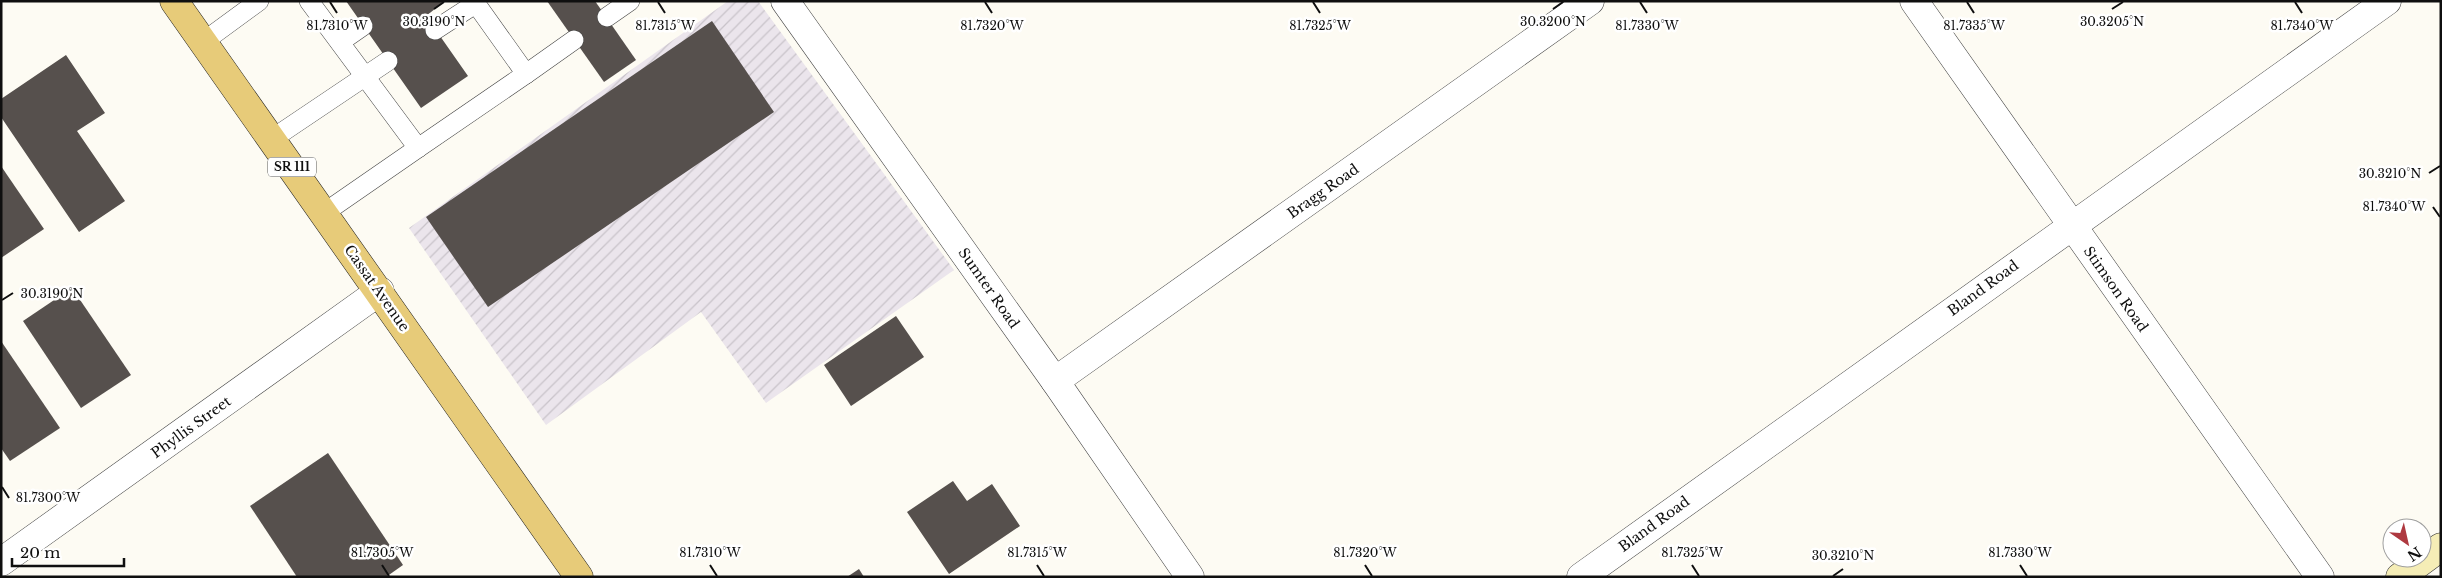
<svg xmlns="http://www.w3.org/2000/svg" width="2442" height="578" viewBox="0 0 2442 578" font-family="'Libre Baskerville',serif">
<defs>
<pattern id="industrial-furrows" width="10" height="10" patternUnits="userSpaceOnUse" patternTransform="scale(1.25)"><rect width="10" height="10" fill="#ebe5ec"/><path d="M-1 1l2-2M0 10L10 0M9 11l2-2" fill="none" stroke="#c8c3c9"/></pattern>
</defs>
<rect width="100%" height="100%" fill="#fdfbf3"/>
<polygon fill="url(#industrial-furrows)" points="728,1 758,1 954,270 766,403 701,312 546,425 409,228"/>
<g fill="#56504d">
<polygon points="346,1 445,1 426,16 468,76 421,108"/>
<polygon points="547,1 595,1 636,60 604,82"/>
<polygon points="712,21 774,112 488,307 426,217"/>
<polygon points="66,55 105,113 77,131 125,201 79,232 1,117 1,99"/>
<polygon points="1,166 44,229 1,258"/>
<polygon points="72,288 131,375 81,408 23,321"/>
<polygon points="896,316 924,357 851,406 824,365"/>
<polygon points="1,341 60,428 10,461 1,448"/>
<polygon points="328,453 403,565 386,577 297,577 250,506"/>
<polygon points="953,481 967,501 992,484 1020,526 949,574 907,512"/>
<polygon points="859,569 864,577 847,577"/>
</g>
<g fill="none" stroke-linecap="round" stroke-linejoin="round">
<defs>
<g id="lane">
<polyline points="309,1 418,148 324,213"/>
<polyline points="607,17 630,1"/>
<polyline points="435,30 475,4"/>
<polyline points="203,42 259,1"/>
<polyline points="340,42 363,26"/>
<polyline points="526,74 574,40"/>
<polyline points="272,139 388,61"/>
<polyline points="418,148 526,74 474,1"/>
</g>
<g id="street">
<polyline points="785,1 1055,381 1190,577"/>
<polyline points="1914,1 2320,577"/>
<polyline points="1055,381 1590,1"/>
<polyline points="1,562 380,291"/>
<polyline points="1581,577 2387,1"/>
</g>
<polyline id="secondary" points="2400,577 2441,547"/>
<polyline id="primary" points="174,1 579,577"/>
</defs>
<use href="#lane" stroke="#424242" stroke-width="20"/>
<use href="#street" stroke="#424242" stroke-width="29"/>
<use href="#secondary" stroke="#313131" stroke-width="29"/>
<use href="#primary" stroke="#202020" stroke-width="29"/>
<use href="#lane" stroke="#fff" stroke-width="19"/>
<use href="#street" stroke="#fff" stroke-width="28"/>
<use href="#secondary" stroke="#f5edb6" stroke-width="28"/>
<use href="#primary" stroke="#e7cb79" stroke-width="28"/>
</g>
<path fill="none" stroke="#0f0f0f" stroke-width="2" d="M330 2 337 13M658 2 665 13M985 2 992 13M1313 2 1320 13M1640 2 1647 13M1967 2 1974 13M2295 2 2302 13M434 9 444 2M1553 9 1563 2M2112 9 2123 2M2429 173 2440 166M2433 207 2440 217M2 300 13 293M2 487 9 498M382 565 389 576M710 565 717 576M1037 565 1044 576M1365 565 1372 576M1692 565 1699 576M2020 565 2027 576M1833 576 1843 569"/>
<g text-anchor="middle" stroke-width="5" stroke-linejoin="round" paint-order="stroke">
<rect fill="#fff" stroke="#575757" stroke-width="1" x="268" y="157.5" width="48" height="19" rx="4"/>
<g font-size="12" font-weight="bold" fill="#0f0f0f">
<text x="292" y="171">SR 111</text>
</g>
<g font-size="14" fill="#0f0f0f" stroke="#fff">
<text transform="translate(1323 191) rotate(-35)" y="5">Bragg Road</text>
<text transform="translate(377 288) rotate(55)" y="5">Cassat Avenue</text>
<text transform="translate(989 288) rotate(55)" y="5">Sumter Road</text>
<text transform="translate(1983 288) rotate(-36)" y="5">Bland Road</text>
<text transform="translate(2116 289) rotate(55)" y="5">Stimson Road</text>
<text transform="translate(191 427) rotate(-36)" y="5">Phyllis Street</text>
<text transform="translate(1654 524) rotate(-36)" y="5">Bland Road</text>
</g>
</g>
<g font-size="12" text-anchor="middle" fill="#0f0f0f" stroke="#fff" stroke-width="5" stroke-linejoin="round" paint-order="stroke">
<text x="434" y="26">30.3190°N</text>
<text x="1553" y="26">30.3200°N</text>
<text x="2112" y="26">30.3205°N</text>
<text x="2302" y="30">81.7340°W</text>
<text x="337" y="30">81.7310°W</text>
<text x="665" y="30">81.7315°W</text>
<text x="992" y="30">81.7320°W</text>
<text x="1320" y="30">81.7325°W</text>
<text x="1647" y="30">81.7330°W</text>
<text x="1974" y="30">81.7335°W</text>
<text x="2390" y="178">30.3210°N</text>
<text x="2394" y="211">81.7340°W</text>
<text x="52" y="298">30.3190°N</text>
<text x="48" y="502">81.7300°W</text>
<text x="382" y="557">81.7305°W</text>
<text x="710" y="557">81.7310°W</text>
<text x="1037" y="557">81.7315°W</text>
<text x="1365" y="557">81.7320°W</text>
<text x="1692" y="557">81.7325°W</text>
<text x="2020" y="557">81.7330°W</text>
<text x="1843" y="560">30.3210°N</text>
</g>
<rect width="2442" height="578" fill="none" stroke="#0f0f0f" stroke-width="5"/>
<g transform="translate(2407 543) rotate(146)"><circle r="24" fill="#ffffff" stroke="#9f9f9f"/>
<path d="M0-4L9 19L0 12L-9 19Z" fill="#ae3940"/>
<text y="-8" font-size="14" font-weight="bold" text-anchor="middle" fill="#0f0f0f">N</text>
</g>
<path d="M12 558v8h112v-8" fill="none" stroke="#0f0f0f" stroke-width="2.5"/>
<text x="20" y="558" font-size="15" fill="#0f0f0f" stroke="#ffffff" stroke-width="4" paint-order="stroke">20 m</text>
</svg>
